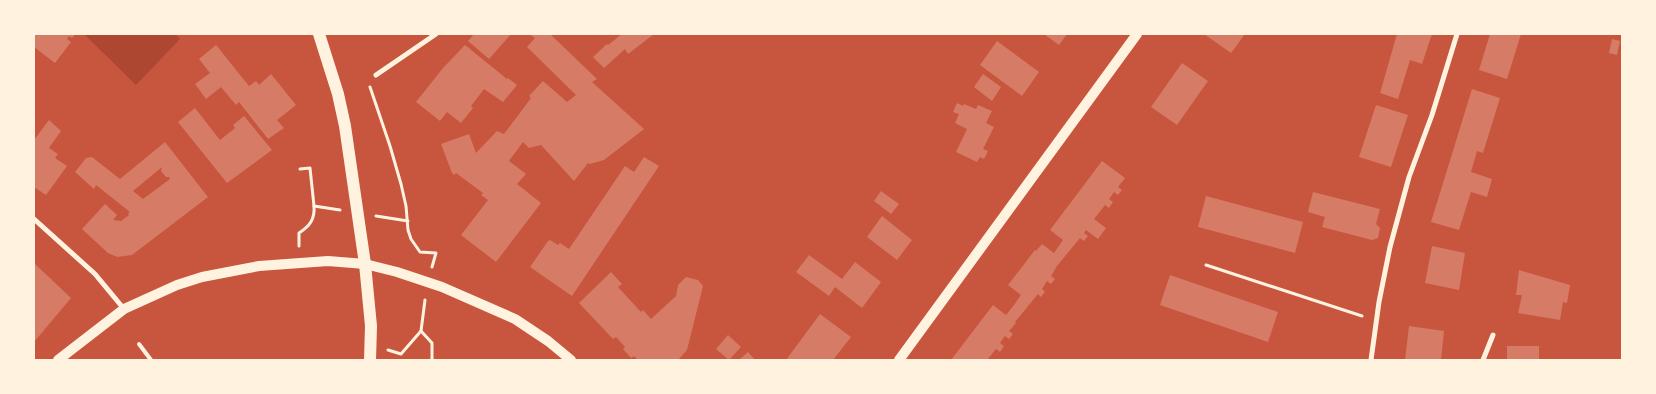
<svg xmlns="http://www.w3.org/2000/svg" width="1656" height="394" viewBox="0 0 1656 394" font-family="Spectral,serif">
<rect width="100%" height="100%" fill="#c8553d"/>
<polygon fill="#ae4732" points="84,34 175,34 180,39 136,85"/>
<g fill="#d67c66" fill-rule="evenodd">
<polygon points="34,34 76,34 72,38 69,36 67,39 71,42 55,63 34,47"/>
<polygon points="474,34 511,34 489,59 468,41"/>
<polygon points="532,34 550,34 597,79 592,82 644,129 604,160 590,164 588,163 574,181 541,145 529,148 523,142 509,161 526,174 517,184 541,203 496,262 461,235 488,200 481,195 483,193 456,173 454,175 452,173 441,144 469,134 476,153 497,131 504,134 531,98 529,96 543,81 567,102 576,95 527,47 535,38 531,35"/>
<polygon points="622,34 654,34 628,54 625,49 604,68 593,57 607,44 608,45"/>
<polygon points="1044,34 1067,34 1059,45"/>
<polygon points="1204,34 1245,34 1231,53"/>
<polygon points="1397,34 1432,34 1422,64 1410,60 1398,99 1380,93"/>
<polygon points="1490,34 1521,34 1507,79 1479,70"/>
<polygon points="1612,39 1620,41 1617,55 1609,53"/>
<polygon points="997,41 1039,72 1022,96 980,65"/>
<polygon points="216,45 249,86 256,81 259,85 271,74 296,105 277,120 284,128 268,139 239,102 236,105 221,87 206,99 195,84 210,73 199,59"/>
<polygon points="465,45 507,79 508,78 517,85 503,102 484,89 471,106 473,108 461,123 447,112 440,121 416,102 443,68"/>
<polygon points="1182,63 1208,81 1177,125 1151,107"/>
<polygon points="983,74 1001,87 992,101 974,87"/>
<polygon points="1472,89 1500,98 1483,153 1477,151 1471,172 1492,179 1487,197 1471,192 1459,230 1431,222"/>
<polygon points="957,103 963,106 964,104 976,109 978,105 992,111 986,123 994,127 983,149 988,151 984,159 980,157 977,162 956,152 967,129 955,123 959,114 953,112"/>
<polygon points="1376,105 1408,115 1391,167 1359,157"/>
<polygon points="195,108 220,140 235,128 233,125 244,116 272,150 227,183 178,122"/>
<polygon points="49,120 61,131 49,148 58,154 55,158 67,166 46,195 34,187 34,140"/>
<path d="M165 142 208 197 132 255 117 257 108 253 82 229 105 204 117 215 113 220 121 221 129 215 128 213 130 212 96 185 94 189 75 172 86 158 92 157 120 179ZM162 167 161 171 166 177H169L170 179 143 199 133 191Z"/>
<polygon points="644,157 659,166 572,296 530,267 548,241 550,240 558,245 560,243 569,249 625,166 634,172"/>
<polygon points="1102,161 1125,178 1118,187 1122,190 1118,195 1114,192 1109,199 1113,202 1109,208 1105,205 1094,219 1106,228 1098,239 1086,230 1084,233 1088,236 1084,241 1080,238 1057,266 1051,276 1055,279 1051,284 1047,281 1042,289 1045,292 1041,297 1038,294 1015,322 1016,323 1009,331 1013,334 1009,339 1005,336 1000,343 1004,346 1000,352 996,349 987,360 951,360 993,305 1006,315 1014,305 1021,295 1008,285 1035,250 1036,251 1042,244 1054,253 1056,250 1063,240 1050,230"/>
<polygon points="881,191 899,204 891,214 874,201"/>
<polygon points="1313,192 1380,209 1376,224 1380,228 1378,238 1372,240 1322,227 1325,217 1308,212"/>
<polygon points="1206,196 1303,222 1295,253 1198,227"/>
<polygon points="882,216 912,240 897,260 867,237"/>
<polygon points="1432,246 1465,253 1459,290 1425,283"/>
<polygon points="809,255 842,279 855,262 881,282 862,308 835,287 829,296 796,272"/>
<polygon points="34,263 71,298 34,342"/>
<polygon points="1519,270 1570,285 1567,303 1563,302 1560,320 1518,313 1522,295 1516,295"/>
<polygon points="611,272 622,284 618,287 641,312 643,310 651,319 676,296 678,285 686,277 698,280 703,286 687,350 678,360 638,360 634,356 631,358 623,349 625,347 616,337 613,339 579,303"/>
<polygon points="1170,275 1278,312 1268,342 1160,305"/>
<polygon points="820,314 851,337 833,360 786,360"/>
<polygon points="1409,326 1444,331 1441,360 1405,360"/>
<polygon points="728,335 741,347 729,360 716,349"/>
<rect x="1507" y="346" width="32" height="14"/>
<polygon points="748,352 755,360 739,360"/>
</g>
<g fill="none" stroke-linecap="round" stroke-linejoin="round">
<g stroke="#fff3e0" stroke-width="3">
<polyline points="370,87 390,146 401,184 406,206 408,230 411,239 420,252 436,253 432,267"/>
<polyline points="300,169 310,168 314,206 340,210"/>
<polyline points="376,216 408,221"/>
<path d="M299 246V233C310 226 315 219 314 206"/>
<polyline points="1206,265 1362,316"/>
<polyline points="425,300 421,331 432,343 432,360"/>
<polyline points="388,350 401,354 421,331"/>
</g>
<polyline stroke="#fff3e0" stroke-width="4" points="139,344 151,360"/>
<g stroke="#fff3e0" stroke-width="5">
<polyline points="376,75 436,34"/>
<polyline points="34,219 95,274 124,309"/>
<polyline points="1371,360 1379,302 1390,247 1409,177 1432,115 1457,34"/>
<polyline points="1483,360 1493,335"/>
</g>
<g stroke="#fff3e0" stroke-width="10">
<polyline points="58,360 124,309 177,285 202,277 259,266 328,261 365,264 397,272 442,287 515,319 548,341 571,360"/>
<polyline points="899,360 1137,34"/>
</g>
<polyline stroke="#fff3e0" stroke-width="12" points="319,34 338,94 345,126 365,264 371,326 370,360"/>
</g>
<rect width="1656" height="394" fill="none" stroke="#fff3e0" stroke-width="70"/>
</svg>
